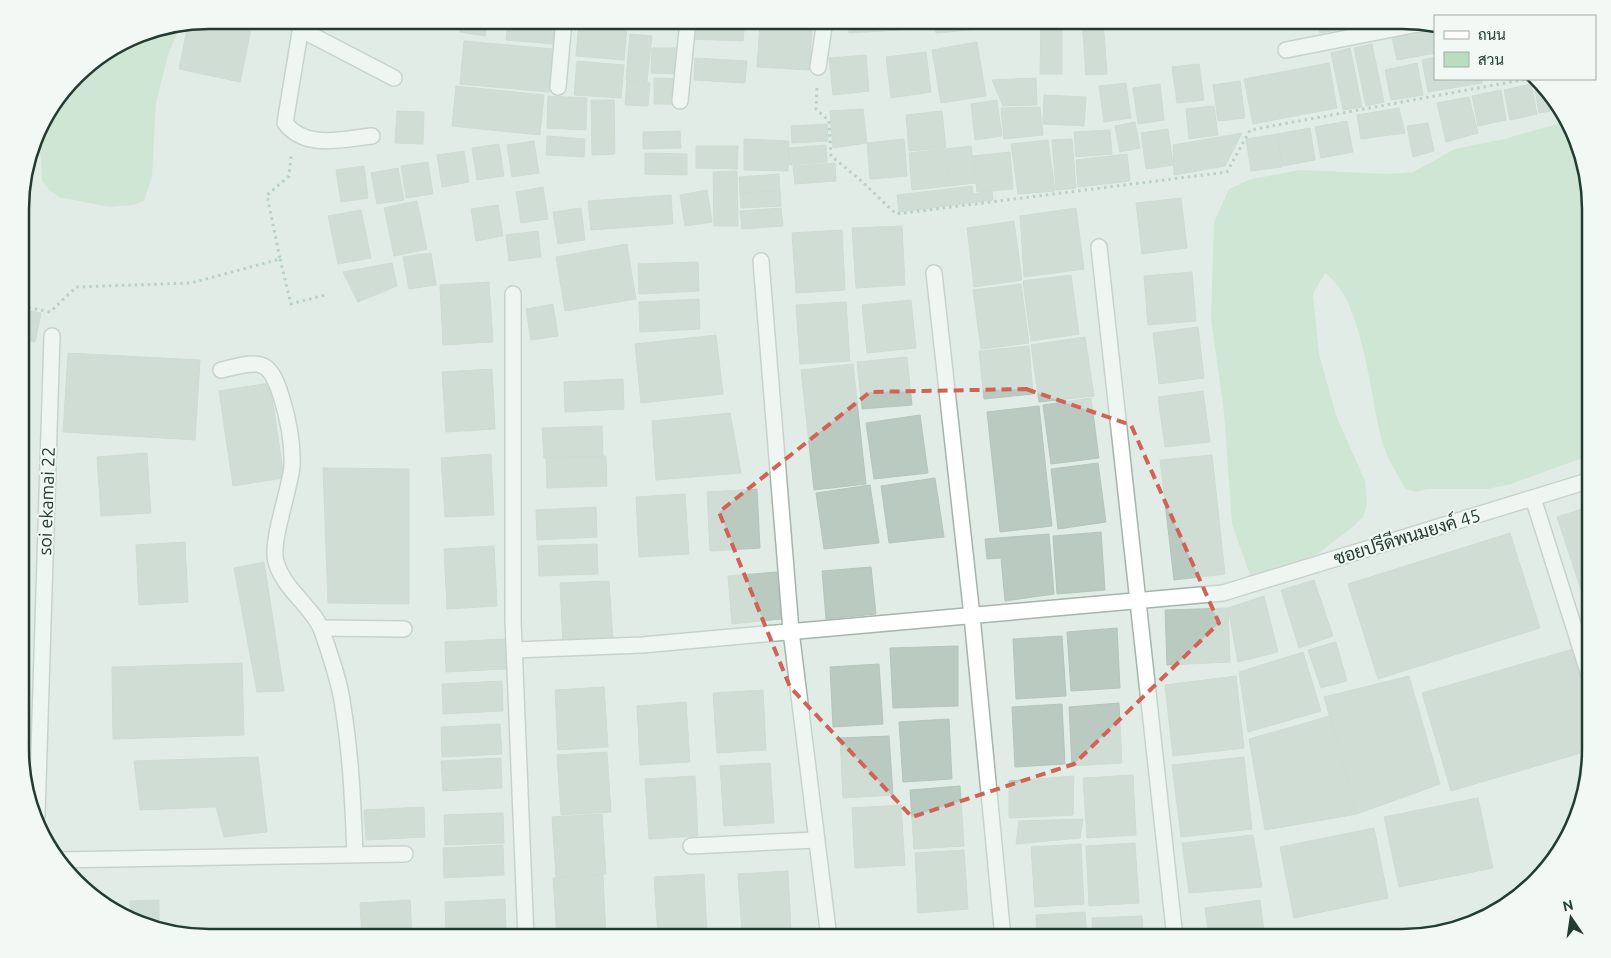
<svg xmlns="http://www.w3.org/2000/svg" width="1611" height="958" viewBox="0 0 1611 958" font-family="Ubuntu,Sarabun,sans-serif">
<rect width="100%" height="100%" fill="#e2ece6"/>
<g fill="#bbddbf">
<polygon points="180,26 168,55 156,103 152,177 144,201 133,205 109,207 59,197 49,190 42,181 41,156 35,141 40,125 84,67 137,34"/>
<path d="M1568 121 1581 148 1591 196V455L1511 484 1488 489H1428L1416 492 1405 489C1398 474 1387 459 1383 444 1370 399 1364 300 1325 273L1313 294 1319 354 1336 415 1365 481 1367 505 1363 517 1355 525 1319 553 1254 580 1248 570 1232 524 1224 413 1211 318 1214 222 1229 189 1251 179 1300 170 1388 174 1413 172 1455 149 1504 139Z"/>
</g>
<g fill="#bacac1" stroke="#b4c5bc">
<polygon points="209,20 253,20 240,82 179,69 188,24"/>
<polygon points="462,20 488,20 485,36 460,32"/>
<polygon points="508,20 555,20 553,44 506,40"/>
<polygon points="635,20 681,20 681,25"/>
<polygon points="693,20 745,21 743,41 692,39"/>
<polygon points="762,20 818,20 818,24"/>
<polygon points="849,20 931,20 931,28 849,33"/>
<polygon points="934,20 1012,20 1012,26 936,33"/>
<polygon points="1041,20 1062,20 1062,74 1040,74"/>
<polygon points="1082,20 1103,20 1107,74 1086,75"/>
<polygon points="1317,20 1385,20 1320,33"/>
<polygon points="579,22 627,27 624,60 576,56"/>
<polygon points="760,25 812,29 809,70 757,67"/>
<polygon points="1435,29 1435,53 1397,60 1392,37"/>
<polygon points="630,34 652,36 647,82 626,80"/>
<polygon points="464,41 553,49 549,92 460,84"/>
<polygon points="977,42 986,96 941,103 932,50"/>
<polygon points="1372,44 1384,102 1366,106 1354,48"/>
<polygon points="652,48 678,48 678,74 651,73"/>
<polygon points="1350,48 1362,107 1343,110 1331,53"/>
<polygon points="926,52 931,92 891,98 886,57"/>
<polygon points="866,55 869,91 833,95 829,58"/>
<polygon points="1435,57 1435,79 1481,79 1482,83 1428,92 1422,60"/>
<polygon points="695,58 747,61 745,83 694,80"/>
<polygon points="577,61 624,65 621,98 574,95"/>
<polygon points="1329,63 1337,108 1253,124 1244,79"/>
<polygon points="1417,63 1423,95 1391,100 1385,70"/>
<polygon points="1199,64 1204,100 1177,103 1172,67"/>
<polygon points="654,78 681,79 680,104 654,104"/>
<polygon points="1036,78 1037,105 1003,106 992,80"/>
<polygon points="627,81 650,83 648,106 625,105"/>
<polygon points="1240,81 1245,118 1218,121 1213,85"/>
<polygon points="1126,83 1131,118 1104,122 1099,86"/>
<polygon points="1534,83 1536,83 1562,109 1539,113"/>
<polygon points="1160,84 1164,120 1138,124 1133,88"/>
<polygon points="1531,84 1537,114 1510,120 1504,90"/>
<polygon points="456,86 544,95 540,135 452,126"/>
<polygon points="1501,90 1506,120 1478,126 1472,96"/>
<polygon points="1044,95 1086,97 1084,126 1043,124"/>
<polygon points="548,96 587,98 586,130 547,128"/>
<polygon points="1469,97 1478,133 1446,142 1437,103"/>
<polygon points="591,100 614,100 615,154 592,155"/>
<polygon points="997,100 1002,136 975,140 971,104"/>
<polygon points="1214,106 1218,135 1189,139 1186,109"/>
<polygon points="1040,107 1043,135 1004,139 1001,108"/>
<polygon points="1399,108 1405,133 1361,139 1357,115"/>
<polygon points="863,109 867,143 833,148 830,111"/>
<polygon points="397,111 424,112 423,144 395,143"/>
<polygon points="942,111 946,148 909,151 906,115"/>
<polygon points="1347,121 1353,152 1321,158 1315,127"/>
<polygon points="1135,122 1140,148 1120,152 1115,126"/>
<polygon points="1428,123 1434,151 1413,157 1407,126"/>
<polygon points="827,124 828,141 792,143 791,126"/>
<polygon points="1310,128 1315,160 1283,166 1277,134"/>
<polygon points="1168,129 1173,165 1146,169 1141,133"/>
<polygon points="1110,130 1112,154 1076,157 1074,132"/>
<polygon points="680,131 681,148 643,149 643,132"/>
<polygon points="1242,133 1225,166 1174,175 1173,145"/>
<polygon points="1277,134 1282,167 1251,171 1246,139"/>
<polygon points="547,136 585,139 584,157 546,155"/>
<polygon points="744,139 789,141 788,171 744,170"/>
<polygon points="904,139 907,176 870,179 867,143"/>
<polygon points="1072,139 1076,188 1056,190 1052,140"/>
<polygon points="1048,140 1055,191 1018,194 1011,144"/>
<polygon points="534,141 539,173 512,177 507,145"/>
<polygon points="499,144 504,176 477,180 472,148"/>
<polygon points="826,145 827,162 790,165 789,148"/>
<polygon points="696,146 738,146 737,169 696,168"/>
<polygon points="971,146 976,183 950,186 946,149"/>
<polygon points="945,149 949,186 912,190 909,153"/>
<polygon points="464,151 469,182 442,187 437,155"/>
<polygon points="1010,152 1013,189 977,192 973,156"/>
<polygon points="645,153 687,154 687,175 645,174"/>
<polygon points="1127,154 1130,181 1078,187 1076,160"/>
<polygon points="428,162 433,194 406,198 401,166"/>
<polygon points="835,163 836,181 795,184 793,166"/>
<polygon points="364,166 368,198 341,202 336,170"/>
<polygon points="398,168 404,200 377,204 371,173"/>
<polygon points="737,171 738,226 714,226 713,172"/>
<polygon points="779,174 780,191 740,193 739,177"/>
<polygon points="972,186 973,194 992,191 993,200 899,212 897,195"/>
<polygon points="543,187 548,219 521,223 516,192"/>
<polygon points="707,190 712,222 685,226 680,195"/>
<polygon points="780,191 781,206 741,208 740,193"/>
<polygon points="671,195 673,224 591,230 588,201"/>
<polygon points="1181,198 1187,248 1142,254 1136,203"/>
<polygon points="417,201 427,249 394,256 384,208"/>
<polygon points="498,205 503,236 476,241 471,209"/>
<polygon points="581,208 585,240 558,244 553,212"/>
<polygon points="781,208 783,226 742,229 740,211"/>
<polygon points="1076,208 1084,269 1024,277 1020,216"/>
<polygon points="361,210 371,258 338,264 328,216"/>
<polygon points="1014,221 1022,280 974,287 967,228"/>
<polygon points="902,226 905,285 856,288 852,228"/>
<polygon points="842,230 845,290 796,293 792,233"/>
<polygon points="538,231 541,257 509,261 506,235"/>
<polygon points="627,244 636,299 565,311 556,257"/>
<polygon points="431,253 436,285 409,289 403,257"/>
<polygon points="698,262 699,291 639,294 638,264"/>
<polygon points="392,263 397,286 358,302 343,272"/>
<polygon points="1192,272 1196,321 1148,325 1144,276"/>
<polygon points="1071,275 1079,334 1031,341 1023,281"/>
<polygon points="489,282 493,342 443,345 440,285"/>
<polygon points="1021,284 1029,343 981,349 973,290"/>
<polygon points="699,299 700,329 640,332 639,302"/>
<polygon points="911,300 916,348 867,353 862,305"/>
<polygon points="846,302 850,361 800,364 796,305"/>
<polygon points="553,304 558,336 531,340 526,309"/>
<polygon points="22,309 41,313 35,342 22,339"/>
<polygon points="1198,327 1204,378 1159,384 1153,333"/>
<polygon points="716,335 723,394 641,403 635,344"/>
<polygon points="1085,337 1094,396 1039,402 1031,345"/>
<polygon points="1029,346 1033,394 984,399 979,351"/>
<polygon points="68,353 200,360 195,440 63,432"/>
<polygon points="907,357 912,405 862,409 857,362"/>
<polygon points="853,364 866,484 814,490 801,370"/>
<polygon points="492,369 495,429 446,432 442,372"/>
<polygon points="623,379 624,409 565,412 564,382"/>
<polygon points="270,383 284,478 233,486 219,391"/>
<polygon points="1203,391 1210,442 1165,447 1158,397"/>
<polygon points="1091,398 1099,458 1051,464 1043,405"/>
<polygon points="1039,406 1052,526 1000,532 987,412"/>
<polygon points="730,413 741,473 656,480 652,421"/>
<polygon points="920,415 928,473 874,479 866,423"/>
<polygon points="602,426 603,456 544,458 542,428"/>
<polygon points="147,453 151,513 101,516 97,457"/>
<polygon points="491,454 494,515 445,517 441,458"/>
<polygon points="1212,455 1225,574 1174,580 1160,460"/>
<polygon points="606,456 607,486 547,488 546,458"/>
<polygon points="1098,463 1106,522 1058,529 1051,469"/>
<polygon points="323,468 409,469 409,604 328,603"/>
<polygon points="935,478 944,537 889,543 881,486"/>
<polygon points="870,485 879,543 824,549 816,493"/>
<polygon points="757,489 760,548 710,551 707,492"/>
<polygon points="685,494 689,554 639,557 636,497"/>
<polygon points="1591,506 1591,620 1557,517"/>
<polygon points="596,507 597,537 537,540 536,510"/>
<polygon points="22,531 24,531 27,565 22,565"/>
<polygon points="1101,532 1105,590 1057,594 1053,536"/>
<polygon points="1510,533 1540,628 1378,679 1348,584"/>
<polygon points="1049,534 1054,594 1005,601 1001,558 987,559 985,539"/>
<polygon points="185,542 188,602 139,605 136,545"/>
<polygon points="597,544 598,574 539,576 538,546"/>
<polygon points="494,546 497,606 447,609 444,549"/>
<polygon points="264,562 284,691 257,692 234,568"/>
<polygon points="871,567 876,614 826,619 822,571"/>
<polygon points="777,572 781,619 732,624 728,576"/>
<polygon points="1314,580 1333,636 1299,648 1281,590"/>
<polygon points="609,581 613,640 563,644 560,583"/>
<polygon points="1264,596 1278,652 1238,662 1228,608"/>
<polygon points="1228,608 1230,662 1167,665 1165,610"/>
<polygon points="1117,628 1120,688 1071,691 1067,632"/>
<polygon points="1062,636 1066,696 1016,699 1013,639"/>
<polygon points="505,639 506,669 446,672 445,642"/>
<polygon points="1336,642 1347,681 1321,688 1308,650"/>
<polygon points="958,646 958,706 893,708 890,648"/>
<polygon points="1573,649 1591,708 1591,750 1451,791 1422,693"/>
<polygon points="1303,652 1321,711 1248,732 1239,672"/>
<polygon points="242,663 244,735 113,739 112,667"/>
<polygon points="879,664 883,724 833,727 830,667"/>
<polygon points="1236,676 1244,748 1173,756 1165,685"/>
<polygon points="1409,676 1440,784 1357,814 1324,697"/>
<polygon points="502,681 503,711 443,714 442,684"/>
<polygon points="604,687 608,747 558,750 555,690"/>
<polygon points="763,690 766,750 717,753 713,693"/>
<polygon points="686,702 690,762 640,765 637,706"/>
<polygon points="1119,703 1122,763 1072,766 1069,707"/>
<polygon points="1062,704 1065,764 1015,767 1012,707"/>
<polygon points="1330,716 1357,814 1265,830 1249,739"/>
<polygon points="949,719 952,779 903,782 899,722"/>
<polygon points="500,724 502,754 442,757 441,727"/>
<polygon points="889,736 893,795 843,798 840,738"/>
<polygon points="607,752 611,812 561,815 557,755"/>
<polygon points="258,757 267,832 224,837 216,807 140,810 134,761"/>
<polygon points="1244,757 1252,829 1181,837 1172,765"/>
<polygon points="501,758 502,788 443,791 441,761"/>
<polygon points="770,763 774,823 724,826 720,766"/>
<polygon points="1133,775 1136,835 1087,838 1083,778"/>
<polygon points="695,776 698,836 649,839 645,779"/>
<polygon points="1074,776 1073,815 1009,818 1009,781"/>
<polygon points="960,786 964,846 914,849 910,790"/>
<polygon points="1478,798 1493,868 1399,887 1384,817"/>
<polygon points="901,805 905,865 855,868 852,808"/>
<polygon points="424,807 425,837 366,840 364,810"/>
<polygon points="503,813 504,843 445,845 444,815"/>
<polygon points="602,814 606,874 556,877 552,817"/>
<polygon points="1083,819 1080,838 1016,844 1019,821"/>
<polygon points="1374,828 1388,898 1294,918 1280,847"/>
<polygon points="1253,835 1262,887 1189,893 1182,843"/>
<polygon points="1135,843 1139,903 1089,906 1086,846"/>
<polygon points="1081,844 1084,904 1035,907 1031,847"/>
<polygon points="503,845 504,875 444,878 443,848"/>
<polygon points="964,850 968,909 918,913 915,853"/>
<polygon points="788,871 791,931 742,934 738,874"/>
<polygon points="704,874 707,933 658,937 654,877"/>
<polygon points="603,875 606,935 557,938 553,878"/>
<polygon points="505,899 506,929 446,932 445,902"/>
<polygon points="159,900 159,931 131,920 130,901"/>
<polygon points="410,900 412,938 362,938 360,903"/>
<polygon points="1260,900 1265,938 1209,938 1205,908"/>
<polygon points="1085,912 1087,938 1037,938 1036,915"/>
<polygon points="1142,916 1143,938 1093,938 1092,918"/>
<polygon points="994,930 994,938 928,938 928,933"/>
<polygon points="507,932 508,938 448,938 448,935"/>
</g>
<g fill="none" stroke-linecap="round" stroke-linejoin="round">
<defs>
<g id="minor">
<path d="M302 20 285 123C306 150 342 139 372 136"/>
<polyline points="300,29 394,78"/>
<polyline points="1286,50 1423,23"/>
<polyline points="818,67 825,20"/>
<polyline points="558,87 564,20"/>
<polyline points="680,101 688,20"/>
<polyline points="1099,247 1175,938"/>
<polyline points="761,261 791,631 829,938"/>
<polyline points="934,273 972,616 1003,938"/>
<polyline points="513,294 513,620 526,938"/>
<path d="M221 370C260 361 269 356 282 399 288 419 293 444 292 466 290 490 270 542 276 562 284 590 314 608 322 631 330 655 340 682 343 707 351 756 353 805 355 854"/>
<polyline points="1533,498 1591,681"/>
<polyline points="321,628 404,629"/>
<polyline points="515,650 642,645 1223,593 1591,480"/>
<polyline points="37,815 52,336"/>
<polyline points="691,846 816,840"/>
<polyline points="58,860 405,854"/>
</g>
</defs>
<use href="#minor" stroke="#a5b4ac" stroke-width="18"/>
<g stroke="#83af9a" stroke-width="3" stroke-dasharray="2.5 4" stroke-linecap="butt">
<polyline points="817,88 816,109 829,121 831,156 858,178 896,214 1227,172 1250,130 1527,79"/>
<polyline points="280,259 291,304 325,295"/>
<polyline points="22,306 50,312 76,287 191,283 280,259 267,195 289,176 291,156"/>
</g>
<use href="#minor" stroke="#fff" stroke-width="15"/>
</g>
<path d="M0 0H1611V958H0ZM1026 389 1131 425 1219 623 1074 764 912 817 790 687 719 512 870 392Z" fill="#e2ece6" fill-opacity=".55" fill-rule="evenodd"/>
<path fill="none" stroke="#d06356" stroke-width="4" stroke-dasharray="10 6" stroke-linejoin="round" d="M1026 389 1131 425 1219 623 1074 764 912 817 790 687 719 512 870 392Z"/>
<g text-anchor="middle" stroke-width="4" stroke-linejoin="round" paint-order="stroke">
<g font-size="18" fill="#223c31" stroke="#f2f8f4">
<text transform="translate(47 501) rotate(-88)" y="6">soi ekamai 22</text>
<text transform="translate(1407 537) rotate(-17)" y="6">ซอยปรีดีพนมยงค์ 45</text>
</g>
</g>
<path d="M0 0H1611V958H0ZM209 29H1402A180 180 0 0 1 1582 209V749A180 180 0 0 1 1402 929H209A180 180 0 0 1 29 749V209A180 180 0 0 1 209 29Z" fill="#f2f8f4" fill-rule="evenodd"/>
<path fill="none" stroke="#223c31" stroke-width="2.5" d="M209 29H1402A180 180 0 0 1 1582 209V749A180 180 0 0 1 1402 929H209A180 180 0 0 1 29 749V209A180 180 0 0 1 209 29Z"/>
<rect x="1434" y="15" width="162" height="65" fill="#f2f8f4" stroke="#9fada6"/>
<rect x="1444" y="31" width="25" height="8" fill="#ffffff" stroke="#9fada6"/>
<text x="1478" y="40" font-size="15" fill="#223c31">ถนน</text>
<rect x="1444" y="52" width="25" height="15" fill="#bbddbf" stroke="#9fada6"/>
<text x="1478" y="65" font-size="15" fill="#223c31">สวน</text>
<g transform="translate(1571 918) rotate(347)" stroke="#f2f8f4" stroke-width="4" paint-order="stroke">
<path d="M0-4L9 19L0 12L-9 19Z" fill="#223c31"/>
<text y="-8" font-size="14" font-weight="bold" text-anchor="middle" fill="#223c31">N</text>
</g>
</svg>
